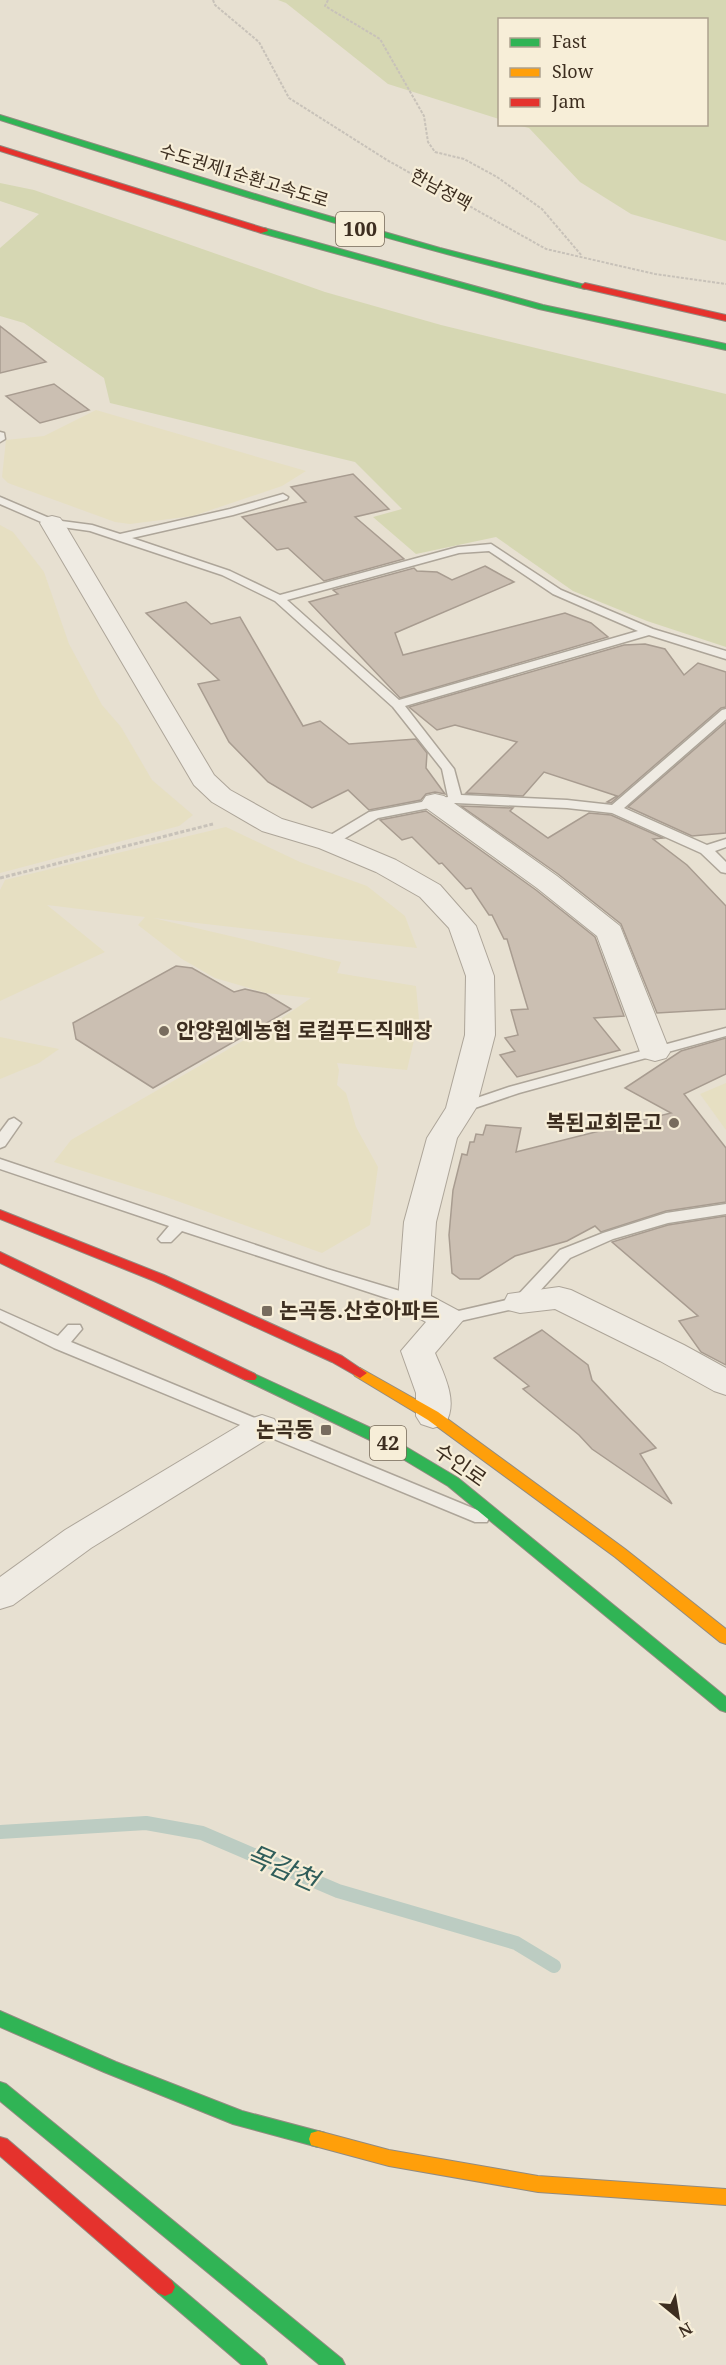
<svg xmlns="http://www.w3.org/2000/svg" width="726" height="2365" viewBox="0 0 726 2365" font-family="'Noto Serif','Noto Sans KR',serif">
<rect width="100%" height="100%" fill="#e7e0d1"/>
<g fill="#e6dfc2">
<polygon points="96,410 306,471 282,486 193,516 130,524 115,522 8,483 2,477 6,440 44,436"/>
<polygon points="0,525 13,532 44,572 69,644 102,705 121,727 152,780 193,815 179,826 0,873"/>
<polygon points="226,827 300,862 367,886 405,916 417,948 153,918 341,962 337,973 416,986 419,1019 407,1070 337,1063 339,1070 337,1085 346,1093 356,1127 378,1167 370,1225 322,1253 166,1197 54,1162 71,1140 279,1020 311,998 266,993 215,978 182,959 138,925 145,917 47,905 105,952 0,1001 0,890 5,880"/>
<polygon points="0,1037 59,1049 39,1063 0,1079"/>
<polygon points="726,1083 726,1130 700,1094"/>
</g>
<g fill="#d6d7b3">
<polygon points="278,0 726,0 726,241 631,214 580,182 529,128 517,125 706,124 706,20 500,20 499,119 388,84 286,3"/>
<polygon points="0,183 34,190 325,292 441,325 726,394 726,647 647,621 573,591 496,537 416,554 373,517 402,509 355,462 110,403 104,378 24,323 0,316 0,248 39,214 0,201"/>
</g>
<g fill="none" stroke-linecap="round" stroke-linejoin="round">
<polyline stroke="#bcccc2" stroke-width="14" points="0,1832 146,1823 202,1833 338,1891 516,1943 554,1966"/>
</g>
<g fill="#cbbfb2" stroke="#a89c90" stroke-width="1.5">
<polygon points="0,326 46,362 0,373"/>
<polygon points="54,384 89,410 40,423 6,396"/>
<polygon points="353,474 389,509 355,517 404,559 324,581 288,548 277,550 242,517 306,502 291,487"/>
<polygon points="485,566 514,582 395,633 403,655 565,613 591,623 608,637 400,698 309,602 338,594 333,590 414,568 417,571 437,572 452,580"/>
<polygon points="186,602 211,624 240,617 303,726 320,721 349,744 416,739 427,753 426,768 445,794 435,792 426,794 421,800 369,810 348,790 312,808 268,782 229,742 198,684 219,680 146,613"/>
<polygon points="645,644 665,649 684,675 698,663 726,672 726,707 721,708 611,803 607,802 617,796 544,772 523,796 466,793 517,742 455,725 437,730 409,707 624,645"/>
<polygon points="726,722 726,833 692,836 628,807"/>
<polygon points="461,806 513,808 510,811 548,838 589,813 611,815 663,838 653,839 687,865 726,906 726,1009 657,1013 621,924 558,874"/>
<polygon points="426,811 536,890 595,937 624,1016 594,1018 620,1050 517,1077 500,1055 515,1051 505,1038 518,1035 511,1010 528,1009 507,939 504,939 492,915 489,915 471,888 466,889 442,863 439,864 412,837 402,840 380,820"/>
<polygon points="176,966 192,968 234,992 245,989 266,994 291,1009 153,1088 76,1039 73,1023"/>
<polygon points="726,1038 726,1074 684,1094 726,1148 726,1202 666,1211 601,1232 595,1226 567,1241 515,1256 479,1279 460,1279 452,1273 449,1235 453,1190 462,1154 467,1155 470,1142 474,1142 476,1134 483,1135 486,1125 521,1128 516,1152 671,1113 625,1088 681,1051"/>
<polygon points="726,1216 726,1365 701,1352 679,1321 698,1316 612,1242 668,1225"/>
<polygon points="542,1330 588,1365 592,1380 656,1448 640,1454 672,1504 592,1449 579,1435 523,1389 529,1386 494,1358"/>
</g>
<g fill="none" stroke-linecap="round" stroke-linejoin="round">
<defs>
<g id="lane">
<polygon points="0,432 4,433 5,439 0,442"/>
<path d="M283 494 288 497 287 499 233 515 132 538 230 571 280 595 458 547 491 544 561 590 653 629 726 651V659L649 635 405 706 454 769 461 795 567 800 612 805 722 710 726 709V719L624 808 707 845 726 839V847L715 851 726 862V873L721 872 701 853 612 813 567 808 455 803 378 818 334 845H324L323 842 324 839 369 812 448 797 442 769 393 707 275 601 222 575 90 531 48 525 0 504V497L54 520 92 525 120 534 230 509ZM489 551 553 594 638 631 399 700 287 600 459 553Z"/>
<polygon points="726,1028 726,1036 519,1093 466,1111 456,1111 454,1108 456,1105 509,1087"/>
<polygon points="14,1118 21,1123 5,1146 0,1148 0,1132 9,1120"/>
<polygon points="0,1159 327,1269 420,1297 422,1301 420,1305 408,1305 182,1231 171,1242 161,1242 158,1239 169,1226 0,1169"/>
<polygon points="726,1204 726,1214 668,1223 613,1239 570,1258 526,1306 447,1324 441,1323 439,1319 441,1315 515,1298 560,1250 603,1233 666,1213"/>
<polygon points="0,1310 58,1336 68,1325 80,1325 82,1329 71,1342 487,1514 489,1518 487,1522 475,1522 54,1348 0,1321"/>
</g>
<g id="street">
<path d="M52 516 60 518 64 523 214 775 230 790 282 819 339 836 396 860 440 885 476 926 494 976 495 1035 476 1108 457 1138 436 1222 431 1296 459 1311 464 1319 435 1353C444 1375 459 1402 445 1424L433 1428 421 1424 416 1416V1393L401 1351 426 1322 402 1309 398 1301 404 1222 427 1138 446 1108 465 1035 466 976 449 928 420 897 376 872 319 848 262 831 212 802 194 785 40 523 44 518Z"/>
<polygon points="435,794 444,796 557,876 620,926 670,1052 666,1058 655,1061 644,1058 640,1052 597,936 537,888 426,808 422,802 426,796"/>
<polygon points="559,1287 571,1290 684,1345 726,1368 726,1395 714,1391 660,1361 555,1309 520,1313 508,1310 504,1302 508,1294"/>
<polygon points="262,1415 274,1419 279,1427 274,1435 91,1548 13,1605 0,1609 0,1577 65,1530 250,1419"/>
</g>
<g id="fast">
<path d="M0 115 294 206 440 248 589 286 585 289C387 242 193 182 0 120Z"/>
<polygon points="264,228 543,305 726,344 726,350 539,309 261,233 261,229"/>
<polygon points="250,1372 386,1435 458,1478 726,1697 726,1712 720,1710 448,1486 376,1443 245,1380 243,1377 245,1374"/>
<polygon points="0,2011 116,2062 242,2111 318,2131 325,2133 327,2139 325,2145 318,2147 233,2124 104,2072 0,2027"/>
<polygon points="0,2082 6,2084 342,2359 345,2365 320,2365 0,2101"/>
<polygon points="165,2278 172,2281 264,2359 267,2365 242,2365 158,2293 155,2287 158,2281"/>
</g>
<g id="slow">
<polygon points="360,1368 438,1412 625,1549 726,1629 726,1644 720,1642 615,1557 428,1420 355,1376 353,1373"/>
<polygon points="318,2131 389,2150 538,2176 726,2189 726,2205 538,2192 389,2166 311,2145 309,2139 311,2133"/>
</g>
<g id="jam">
<polygon points="0,146 267,229 268,231 261,233 0,151"/>
<polygon points="585,283 726,315 726,321 582,288 581,286"/>
<polygon points="0,1210 164,1275 342,1356 367,1373 360,1378 332,1362 154,1281 0,1219"/>
<polygon points="0,1252 255,1374 257,1377 255,1380 245,1380 0,1263"/>
<polygon points="0,2137 7,2139 172,2281 175,2287 172,2293 165,2296 158,2293 0,2156"/>
</g>
</defs>
<use href="#lane" stroke="#ada599" stroke-width="3"/>
<use href="#street" stroke="#ada599" stroke-width="2"/>
<use href="#fast" stroke="#928b80" stroke-width="2"/>
<use href="#slow" stroke="#928b80" stroke-width="2"/>
<use href="#jam" stroke="#928b80" stroke-width="2"/>
<g stroke="#c8c2b9" stroke-width="2" stroke-dasharray="3 1.5" stroke-linecap="butt">
<polyline points="213,0 215,5 259,42 289,98 387,160 546,249 655,274 726,284"/>
<polyline points="328,0 325,6 380,39 424,116 428,142 435,152 464,159 497,177 542,209 582,256"/>
</g>
<polyline stroke="#c8c2b9" stroke-width="3" stroke-dasharray="4 2" stroke-linecap="butt" points="0,878 213,824"/>
<use href="#lane" fill="#efebe3" fill-rule="evenodd"/>
<use href="#street" fill="#efebe3" fill-rule="evenodd"/>
<use href="#fast" fill="#30b455" fill-rule="evenodd"/>
<use href="#slow" fill="#ff9f0a" fill-rule="evenodd"/>
<use href="#jam" fill="#e5322d" fill-rule="evenodd"/>
</g>
<g fill="#786c5e" stroke="#f7eed8" stroke-width="2">
<circle cx="164" cy="1031" r="6"/>
<circle cx="674" cy="1123" r="6"/>
<rect x="261" y="1305" width="12" height="12" rx="3"/>
<rect x="320" y="1424" width="12" height="12" rx="3"/>
</g>
<g text-anchor="middle" stroke-width="4.5" stroke-linejoin="round" paint-order="stroke">
<g font-size="18" fill="#3d2e20" stroke="#f7eed8">
<text transform="translate(244 176) rotate(17)" y="6">수도권제1순환고속도로</text>
<text transform="translate(441 190) rotate(29)" y="6">한남정맥</text>
</g>
<g fill="#f7eed8" stroke="#756857" stroke-width="1.5">
<rect x="336" y="212" width="48" height="34" rx="4.5"/>
<rect x="370" y="1426" width="36" height="34" rx="4.5"/>
</g>
<g font-size="20" font-weight="bold" fill="#3d2e20">
<text x="360" y="236">100</text>
<text x="388" y="1450">42</text>
</g>
<g font-size="21" font-weight="bold" fill="#3d2e20" stroke="#f7eed8" text-anchor="start">
<text x="176" y="1038">안양원예농협 로컬푸드직매장</text>
<text x="662" y="1130" text-anchor="end">복된교회문고</text>
<text x="279" y="1318">논곡동.산호아파트</text>
<text x="314" y="1437" text-anchor="end">논곡동</text>
</g>
<g font-size="21" fill="#3d2e20" stroke="#f7eed8">
<text transform="translate(460 1465) rotate(35)" y="7">수인로</text>
</g>
<g font-size="27" font-style="italic" fill="#2f5d5a" stroke="#f7eed8">
<text transform="translate(282 1868) rotate(23)" y="9">목감천</text>
</g>
</g>
<rect x="498" y="18" width="210" height="108" fill="#f7eed8" stroke="#ada18e" stroke-width="1.5"/>
<rect x="510" y="38" width="30" height="9" fill="#30b455" stroke="#ada18e" stroke-width="1.5"/>
<text x="552" y="48" font-size="18" fill="#3d2e20">Fast</text>
<rect x="510" y="68" width="30" height="9" fill="#ff9f0a" stroke="#ada18e" stroke-width="1.5"/>
<text x="552" y="78" font-size="18" fill="#3d2e20">Slow</text>
<rect x="510" y="98" width="30" height="9" fill="#e5322d" stroke="#ada18e" stroke-width="1.5"/>
<text x="552" y="108" font-size="18" fill="#3d2e20">Jam</text>
<g transform="translate(678 2317) rotate(150)" stroke="#f7eed8" stroke-width="4.5" paint-order="stroke">
<path d="M0-4.5L10 22L0 15L-10 22Z" fill="#3d2e20"/>
<text y="-9" font-size="16" font-weight="bold" text-anchor="middle" fill="#3d2e20">N</text>
</g>
</svg>
